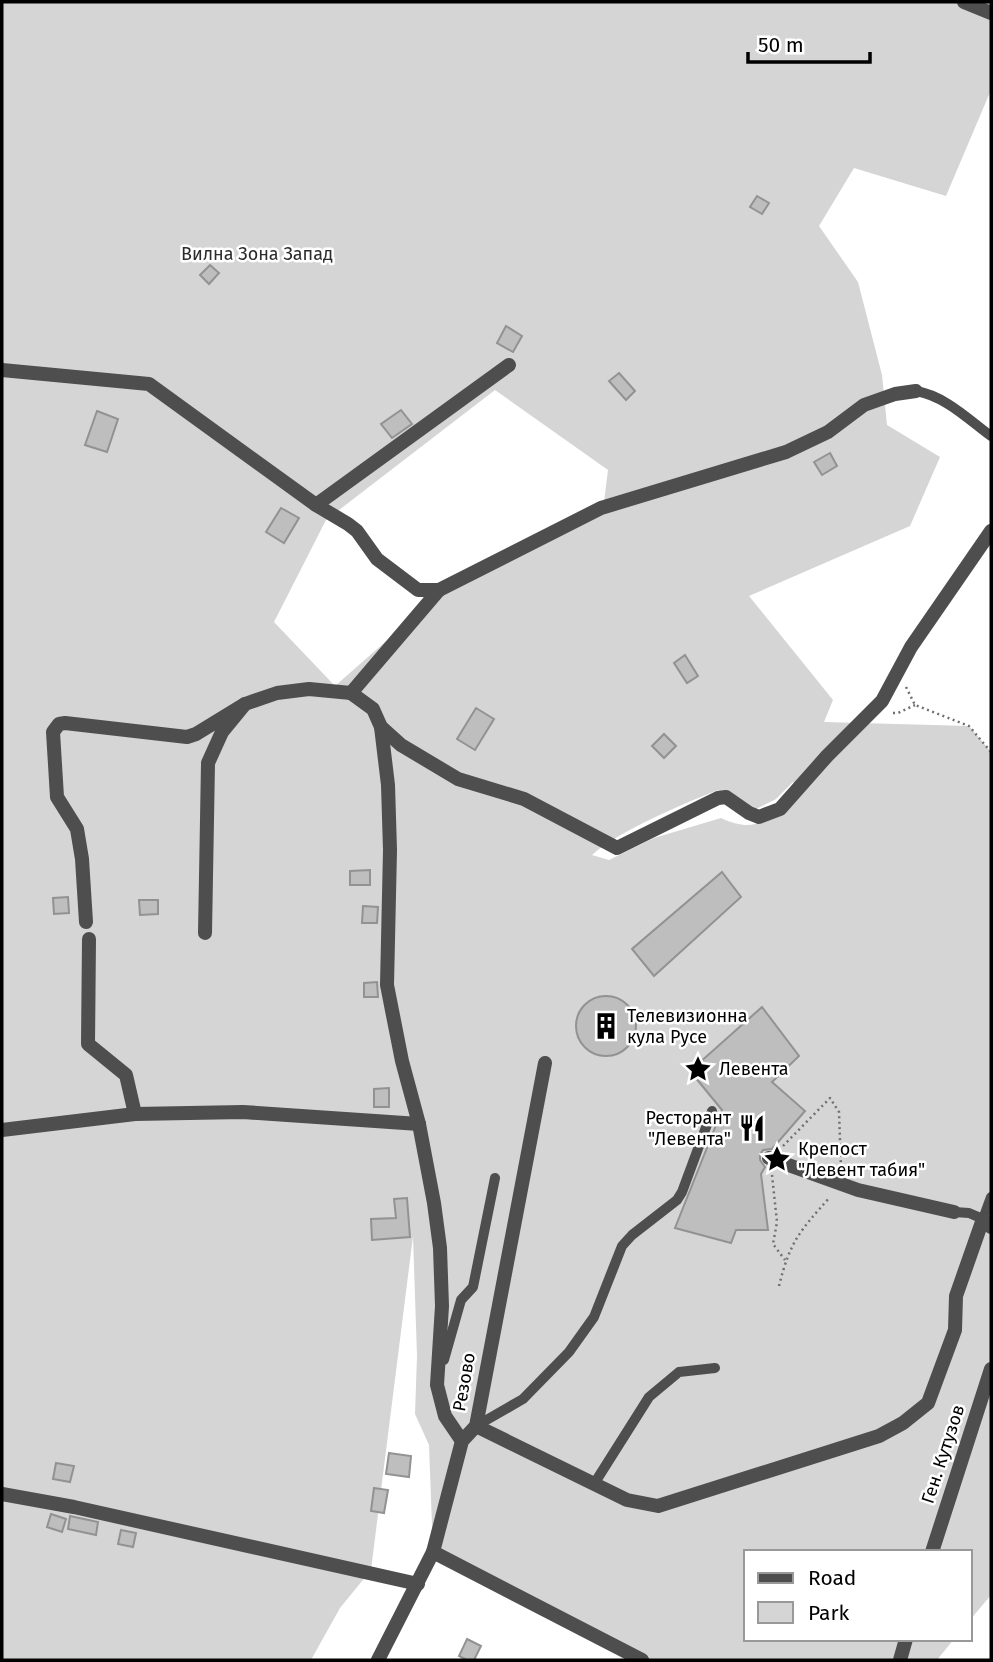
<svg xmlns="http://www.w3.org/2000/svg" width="993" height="1662" viewBox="0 0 993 1662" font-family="'Fira Sans',sans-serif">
<rect width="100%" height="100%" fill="#fff"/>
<path fill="#d5d5d5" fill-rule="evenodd" d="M2 2H991V90L946 196 854 168 819 226 858 282 882 375 887 425 940 457 910 526 749 596 833 700 824 722 969 726 991 752V1595L970 1620V1552H746V1639H954L937 1660H642L433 1552 429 1445 415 1414 417 1356 413 1236 371 1570 340 1608 311 1660H2ZM495 390 608 470 604 502 459 577 335 686 274 622 326 520ZM793 782 799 788C774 814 761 837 721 818L654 838 609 860 592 855C620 830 683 804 718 790L756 809 776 799Z"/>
<g fill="#bebebe" stroke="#929292" stroke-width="2">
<polygon points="757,196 769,203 762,214 750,207"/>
<polygon points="210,265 219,273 209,284 200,275"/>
<polygon points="506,326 522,336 513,352 497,343"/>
<polygon points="619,373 635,391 626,400 609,381"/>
<polygon points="401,410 412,424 392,438 381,424"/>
<polygon points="97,411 118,419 107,452 85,445"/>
<polygon points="830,453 837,466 822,475 814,462"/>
<polygon points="281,508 299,518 284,543 266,532"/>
<polygon points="685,655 698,676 687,683 674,663"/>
<polygon points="476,708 494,719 475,750 457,739"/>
<polygon points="664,734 676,746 664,758 652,746"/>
<polygon points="370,870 370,885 350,885 350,871"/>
<polygon points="722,872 741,897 654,976 632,949"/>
<polygon points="68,897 69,913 54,914 53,898"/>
<polygon points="139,900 158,900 158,914 140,915"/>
<polygon points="363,906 378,907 377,923 362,923"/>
<polygon points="377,982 378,997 364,997 364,983"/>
<circle cx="606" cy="1026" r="30"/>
<polygon points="762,1007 799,1056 772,1082 805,1111 772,1149 763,1150 760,1155 760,1160 765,1167 761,1174 768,1230 736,1230 731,1243 675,1228 722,1110 690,1071"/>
<polygon points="389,1088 389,1107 374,1107 374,1089"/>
<polygon points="407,1198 410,1237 372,1240 371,1219 396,1218 394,1199"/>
<polygon points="389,1453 411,1456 409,1477 386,1474"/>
<polygon points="56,1463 74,1466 70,1482 53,1479"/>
<polygon points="374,1488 388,1490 384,1513 371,1511"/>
<polygon points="51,1514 66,1519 62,1532 47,1527"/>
<polygon points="70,1516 98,1522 96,1535 68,1529"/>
<polygon points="121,1530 136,1533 133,1547 118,1544"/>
<polygon points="467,1639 481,1646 474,1660 467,1660 459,1656"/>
</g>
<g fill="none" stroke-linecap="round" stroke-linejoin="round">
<g stroke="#707070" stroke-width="2.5" stroke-dasharray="2 3.5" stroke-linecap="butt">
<polyline points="906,687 915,705 969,726 991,752"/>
<polyline points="893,713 898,713 915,705"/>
<polyline points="783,1146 830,1098 839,1112 841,1168"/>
<polyline points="772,1175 777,1222 773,1244 785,1260"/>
<path d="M779 1286C790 1241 800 1231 830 1197"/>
</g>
<g stroke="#4e4e4e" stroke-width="10">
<path d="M916 391C945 396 968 419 991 436"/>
<polyline points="954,1212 969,1213 983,1219 991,1197"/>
<polyline points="444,1360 461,1300 473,1287 495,1178"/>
<polyline points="476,1426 523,1399 569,1352 594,1317 622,1246 632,1235 677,1200 682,1192 712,1111"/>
<polyline points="594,1484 649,1397 679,1372 715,1368"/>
</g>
<polyline stroke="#4e4e4e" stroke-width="14" points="769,1158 858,1190 954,1212"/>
<g stroke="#4e4e4e" stroke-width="14">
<polyline points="964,2 991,13"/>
<polyline points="2,370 149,384 316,505 348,524 357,531 377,559 418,590 439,590 601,508 786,452 828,432 864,405 895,394 916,391"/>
<polyline points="316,505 509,365"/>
<polyline points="439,590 351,693 373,709 381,727 401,745 458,779 524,799 617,848 718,798 726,797 749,813 759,817 780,809 827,756 882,701 911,647 991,531"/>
<polyline points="381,727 388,785 390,850 387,985 402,1061 419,1124 434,1203 440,1248 442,1306 437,1385 445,1416 462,1441"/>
<polyline points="86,922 82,859 77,829 57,797 53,732 59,724 65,723 187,737 196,734 245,704"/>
<polyline points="205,933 208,763 222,732 245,704 277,693 309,689 351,693"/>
<polyline points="89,939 88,1044 126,1075 135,1114 243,1112 419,1124"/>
<polyline points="545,1063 476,1426 462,1441 433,1552 642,1660"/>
<polyline points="2,1130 135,1114"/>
<polyline points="476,1426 627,1500 658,1506 879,1436 903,1423 928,1403 955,1330 956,1296 983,1219 991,1227"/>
<polyline points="2,1494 74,1507 418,1584"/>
<polyline points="378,1660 433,1552"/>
</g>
<g stroke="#4e4e4e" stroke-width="14">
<polyline points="932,1552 991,1369"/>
<polyline points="900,1660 906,1639"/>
</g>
</g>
<defs>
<symbol id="building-bare" viewBox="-9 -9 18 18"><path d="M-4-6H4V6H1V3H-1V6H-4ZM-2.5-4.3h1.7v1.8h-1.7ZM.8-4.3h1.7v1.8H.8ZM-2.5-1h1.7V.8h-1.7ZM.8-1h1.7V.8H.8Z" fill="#000" stroke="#fff" stroke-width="2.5" paint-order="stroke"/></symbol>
<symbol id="sight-bare" viewBox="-9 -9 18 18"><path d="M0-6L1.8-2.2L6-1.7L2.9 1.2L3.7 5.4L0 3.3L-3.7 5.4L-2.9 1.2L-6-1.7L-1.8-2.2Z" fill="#000" stroke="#fff" stroke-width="2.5" paint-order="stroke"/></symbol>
<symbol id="restaurant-bare" viewBox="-9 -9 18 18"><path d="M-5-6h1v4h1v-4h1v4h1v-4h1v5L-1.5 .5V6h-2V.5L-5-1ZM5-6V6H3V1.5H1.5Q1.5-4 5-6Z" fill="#000" stroke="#fff" stroke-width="2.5" paint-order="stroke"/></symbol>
</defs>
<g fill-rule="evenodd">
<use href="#building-bare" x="587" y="1007" width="38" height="38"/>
<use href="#sight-bare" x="679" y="1050" width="38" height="38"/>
<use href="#restaurant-bare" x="733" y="1109" width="38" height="38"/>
<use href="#sight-bare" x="758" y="1140" width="38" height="38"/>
</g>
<g text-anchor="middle" stroke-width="5" stroke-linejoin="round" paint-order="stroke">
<g font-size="18" fill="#2c2c2c" stroke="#fff">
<text x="257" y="260">Вилна Зона Запад</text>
</g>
<g font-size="18" fill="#000" stroke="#fff" text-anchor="start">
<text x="627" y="1022">Телевизионна<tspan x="627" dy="21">кула Русе</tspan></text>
<text x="719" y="1075">Левента</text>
<text x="731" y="1124" text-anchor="end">Ресторант<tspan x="731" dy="21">"Левента"</tspan></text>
<text x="798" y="1155">Крепост<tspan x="798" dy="21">"Левент табия"</tspan></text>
</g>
<g font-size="18" fill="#000" stroke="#fff">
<text transform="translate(464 1382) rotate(-80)" y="6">Резово</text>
<text transform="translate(943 1454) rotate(-72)" y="6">Ген. Кутузов</text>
</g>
</g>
<rect width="993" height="1662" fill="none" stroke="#000000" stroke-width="7"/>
<rect x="744" y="1550" width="228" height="91" fill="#ffffff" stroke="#999999" stroke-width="2"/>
<rect x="758" y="1573" width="35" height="10" fill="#4e4e4e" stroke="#999999" stroke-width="2"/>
<text x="808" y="1585" font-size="21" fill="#000000">Road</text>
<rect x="758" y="1602" width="35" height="21" fill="#d5d5d5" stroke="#999999" stroke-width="2"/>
<text x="808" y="1620" font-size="21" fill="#000000">Park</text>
<path d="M748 52v10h122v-10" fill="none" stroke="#000000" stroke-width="3.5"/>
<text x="758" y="52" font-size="21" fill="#000000" stroke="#ffffff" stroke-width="5" paint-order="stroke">50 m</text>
</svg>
